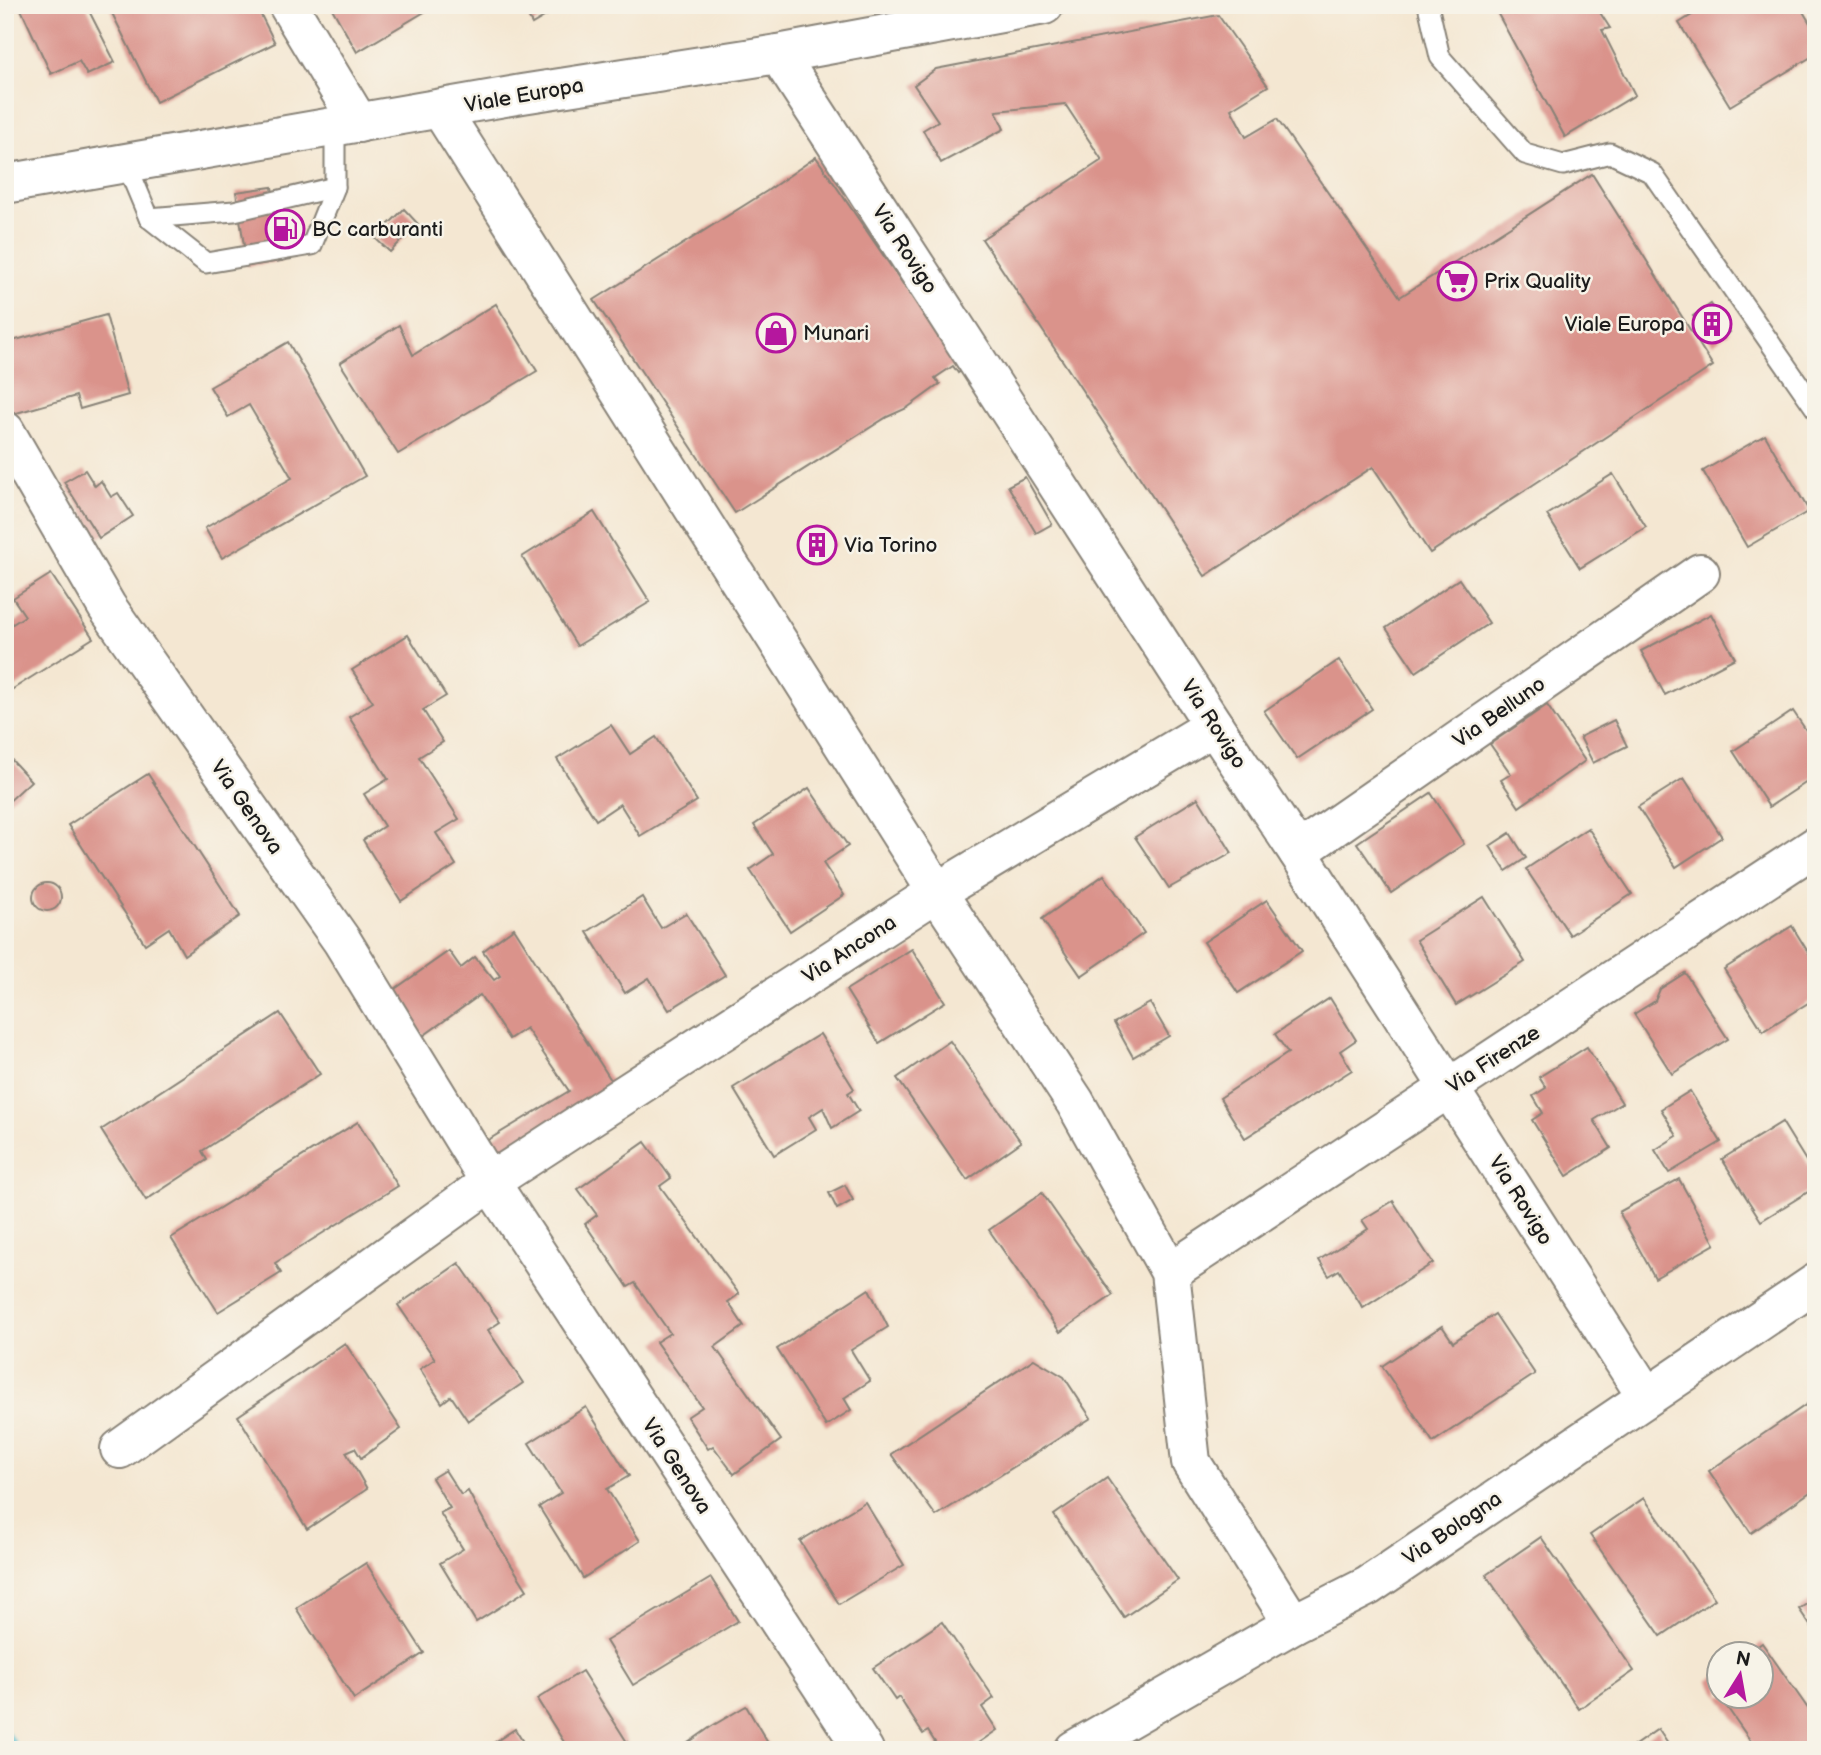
<svg xmlns="http://www.w3.org/2000/svg" width="1821" height="1755" viewBox="0 0 1821 1755" font-family="'Balsamiq Sans',sans-serif">
<rect width="100%" height="100%" fill="#f7f3e8"/>
<filter id="ink" filterUnits="userSpaceOnUse"><feTurbulence type="fractalNoise" baseFrequency=".0143" numOctaves="2"/><feDisplacementMap in="SourceGraphic" scale="14" xChannelSelector="R" yChannelSelector="G"/><feConvolveMatrix kernelMatrix="1 2 1 2 8 2 1 2 1" color-interpolation-filters="sRGB"/></filter>
<filter id="wash" filterUnits="userSpaceOnUse"><feTurbulence type="fractalNoise" baseFrequency=".00686" numOctaves="4" result="noise"/><feDisplacementMap in="SourceGraphic" scale="28" xChannelSelector="R" yChannelSelector="G"/><feGaussianBlur stdDeviation="1.57" result="paint"/><feColorMatrix in="noise" values="0 0 0 0 0 0 0 0 0 0 0 0 0 0 0 0 0 1.4 0 .05"/><feComposite in="paint" operator="in"/></filter>
<g filter="url(#wash)">
<rect width="100%" height="100%" fill="#f4e7d2"/>
<g fill="none" stroke-linecap="round" stroke-linejoin="round">
<polyline stroke="#56c1d1" stroke-width="12" points="5,1736 14,1750"/>
</g>
<g id="blocks">
<g fill="#da938b">
<polygon points="19,5 86,5 115,62 87,75 79,61 51,74"/>
<polygon points="108,5 256,5 275,43 156,102"/>
<polygon points="330,5 436,5 357,52"/>
<polygon points="522,5 564,5 532,24"/>
<polygon points="1493,5 1595,5 1610,28 1602,30 1635,95 1565,137"/>
<polygon points="1708,5 1799,5 1816,33 1816,54 1730,106 1679,23"/>
<polygon points="1218,15 1268,86 1231,109 1246,137 1277,119 1400,297 1592,174 1713,366 1430,553 1373,467 1205,576 982,239 1102,160 1065,104 996,111 1004,129 941,163 923,130 938,121 914,85 936,69"/>
<polygon points="816,157 962,370 958,373 953,366 935,378 940,384 907,408 887,417 735,513 594,300 767,191"/>
<polygon points="272,187 282,261 247,266 236,192"/>
<polygon points="404,209 418,224 390,252 375,238"/>
<polygon points="496,304 537,371 398,454 340,363 399,325 413,355"/>
<polygon points="1711,304 1730,332 1713,344 1693,316"/>
<polygon points="106,315 128,395 80,409 76,396 13,414 5,386 5,343"/>
<polygon points="288,342 365,476 222,558 205,528 292,478 249,405 228,417 210,387"/>
<polygon points="1765,435 1809,511 1747,547 1703,471"/>
<polygon points="85,470 95,486 101,481 111,497 118,493 133,516 99,538 64,482"/>
<polygon points="1613,474 1646,527 1580,568 1547,515"/>
<polygon points="1025,477 1052,524 1036,533 1008,486"/>
<polygon points="594,512 650,602 577,646 522,557"/>
<polygon points="827,529 836,545 806,561 797,545"/>
<polygon points="51,574 93,638 5,694 5,629 25,616 13,598"/>
<polygon points="1459,579 1489,623 1416,672 1386,628"/>
<polygon points="1711,614 1735,658 1665,695 1641,651"/>
<polygon points="408,635 446,696 423,710 443,742 419,757 459,819 436,833 456,865 401,901 363,840 384,826 364,794 388,779 349,717 373,702 352,670"/>
<polygon points="1339,660 1372,709 1297,759 1264,711"/>
<polygon points="1547,705 1585,761 1519,807 1501,780 1511,774 1490,744"/>
<polygon points="1793,711 1816,745 1816,776 1769,807 1733,751"/>
<polygon points="1614,720 1627,746 1593,763 1580,737"/>
<polygon points="611,725 630,754 656,737 697,801 640,836 620,804 596,820 557,759"/>
<polygon points="8,756 31,781 5,805 5,759"/>
<polygon points="148,774 240,916 184,955 169,928 145,944 68,825"/>
<polygon points="1684,778 1722,837 1676,867 1638,807"/>
<polygon points="809,788 848,846 823,863 844,895 790,931 750,870 773,854 754,825"/>
<polygon points="1431,793 1464,844 1391,893 1357,843"/>
<polygon points="1198,798 1232,853 1169,888 1135,837"/>
<polygon points="1588,828 1632,894 1570,935 1526,869"/>
<polygon points="1510,833 1526,858 1506,871 1490,846"/>
<polygon points="1104,875 1144,933 1081,976 1042,919"/>
<circle cx="47" cy="897" r="14"/>
<polygon points="642,897 661,928 686,913 725,975 669,1010 649,978 625,993 587,932"/>
<polygon points="1484,897 1525,962 1456,1005 1416,940"/>
<polygon points="1267,900 1302,951 1238,993 1204,942"/>
<polygon points="1792,926 1816,965 1816,998 1763,1031 1724,969"/>
<polygon points="514,928 618,1091 498,1174 475,1148 569,1091 526,1028 509,1039 480,995 423,1036 392,991 449,951 461,968 475,957 494,980 500,976 483,951"/>
<polygon points="912,949 945,1002 879,1043 846,990"/>
<polygon points="1685,973 1728,1039 1672,1074 1634,1014 1655,1001 1660,989"/>
<polygon points="1330,998 1356,1040 1340,1051 1352,1070 1245,1138 1220,1098 1288,1053 1275,1034"/>
<polygon points="1150,1003 1169,1036 1133,1057 1114,1023"/>
<polygon points="280,1013 320,1074 202,1151 207,1160 146,1200 101,1130"/>
<polygon points="820,1034 854,1089 848,1093 859,1111 832,1128 823,1108 809,1117 816,1129 774,1155 733,1088"/>
<polygon points="950,1041 1021,1142 967,1180 897,1078"/>
<polygon points="1587,1047 1622,1103 1594,1120 1611,1148 1567,1176 1532,1120 1543,1113 1533,1096 1546,1088 1539,1077"/>
<polygon points="1690,1091 1721,1142 1669,1173 1655,1150 1677,1136 1661,1109"/>
<polygon points="358,1122 398,1186 275,1263 281,1273 218,1312 171,1238"/>
<polygon points="1782,1122 1816,1177 1816,1187 1761,1221 1722,1159"/>
<polygon points="645,1142 671,1178 660,1186 739,1294 728,1302 744,1326 715,1347 781,1440 734,1474 713,1446 708,1449 687,1417 702,1407 656,1342 670,1333 635,1283 628,1287 585,1224 597,1215 578,1189"/>
<polygon points="1679,1179 1715,1244 1655,1278 1619,1212"/>
<polygon points="845,1185 853,1200 837,1209 829,1193"/>
<polygon points="1042,1193 1113,1295 1060,1332 989,1230"/>
<polygon points="1393,1201 1433,1263 1363,1308 1339,1270 1329,1276 1319,1260 1368,1229 1362,1220"/>
<polygon points="459,1263 500,1322 488,1330 523,1383 468,1421 451,1396 442,1403 420,1369 435,1359 398,1305"/>
<polygon points="869,1289 888,1327 851,1350 870,1381 844,1398 851,1410 826,1426 777,1349"/>
<polygon points="1495,1314 1535,1374 1433,1442 1382,1366 1442,1326 1453,1342"/>
<polygon points="345,1343 401,1429 361,1458 355,1448 346,1452 367,1489 307,1529 238,1416"/>
<polygon points="1034,1359 1064,1377 1091,1418 936,1516 891,1454"/>
<polygon points="1816,1398 1816,1488 1751,1533 1709,1471"/>
<polygon points="586,1407 629,1476 607,1489 640,1541 583,1578 539,1507 561,1493 529,1443"/>
<polygon points="445,1470 461,1495 468,1491 488,1528 527,1590 476,1622 440,1563 463,1549 440,1513 450,1508 432,1478"/>
<polygon points="1107,1478 1178,1580 1124,1617 1054,1515"/>
<polygon points="1644,1498 1715,1599 1661,1636 1590,1535"/>
<polygon points="865,1502 904,1565 839,1604 800,1541"/>
<polygon points="1541,1537 1634,1671 1579,1709 1486,1575"/>
<polygon points="366,1563 424,1653 354,1699 296,1608"/>
<polygon points="711,1578 738,1621 633,1685 606,1641"/>
<polygon points="1816,1598 1816,1634 1799,1609"/>
<polygon points="942,1622 994,1698 982,1707 997,1730 968,1750 940,1750 928,1731 923,1734 899,1697 895,1700 873,1668"/>
<polygon points="1762,1643 1816,1720 1816,1750 1757,1750 1708,1680 1720,1673 1720,1696 1762,1696 1762,1654 1747,1654"/>
<polygon points="582,1671 632,1750 569,1750 537,1699"/>
<polygon points="746,1706 772,1750 678,1750 712,1726"/>
<polygon points="515,1729 528,1750 483,1750"/>
<polygon points="1658,1729 1672,1750 1628,1750"/>
</g>
</g>
</g>
<g filter="url(#ink)">
<use href="#blocks" fill-opacity="0" stroke="#888277" stroke-width="2"/>
<g fill="none" stroke-linecap="round" stroke-linejoin="round">
<defs>
<g id="lane">
<polyline points="1428,5 1440,57 1525,154 1563,165 1610,153 1652,173 1816,409"/>
<polyline points="126,163 149,218 234,211 335,187 335,128"/>
<polyline points="149,218 206,263 312,245 335,187"/>
</g>
<g id="street">
<polyline points="288,5 359,123"/>
<polyline points="778,54 1214,726 1298,852 1646,1396"/>
<polyline points="441,110 937,892 1075,1102 1170,1272 1191,1462 1293,1624"/>
<polyline points="5,431 107,607 342,941 490,1182 864,1750"/>
<polyline points="1298,852 1700,573"/>
<polyline points="1170,1272 1816,846"/>
<polyline points="120,1449 490,1182 937,892 1214,726"/>
<polyline points="1074,1750 1293,1624 1368,1586 1816,1283"/>
</g>
<polyline id="secondary" points="5,184 522,94 778,54 1044,5"/>
</defs>
<use href="#lane" stroke="#888277" stroke-width="23"/>
<use href="#street" stroke="#888277" stroke-width="42"/>
<use href="#secondary" stroke="#888277" stroke-width="42"/>
<use href="#lane" stroke="#fff" stroke-width="19"/>
<use href="#street" stroke="#fff" stroke-width="38"/>
<use href="#secondary" stroke="#fff" stroke-width="38"/>
</g>
</g>
<defs>
<symbol id="fuel-ring" viewBox="-11 -11 22 22"><circle r="9.5" fill="#f7f3e8" stroke="#b5179e" stroke-width="1.5"/><path d="M-5.5-6h7V0h2V4h1.3V-2.5L3-4.5l.8-.8L6-3V5H2.5V1h-1V6h-7ZM-4.2-4.7v3.2H.2V-4.7Z" fill="#b5179e"/></symbol>
<symbol id="supermarket-ring" viewBox="-11 -11 22 22"><circle r="9.5" fill="#f7f3e8" stroke="#b5179e" stroke-width="1.5"/><path d="M-6-5.5h2.5l.6 2H6L4.5 2H-2.5L-4.4-4H-6ZM-1.5 3.2a1.3 1.3 0 1 0 .1 0ZM3 3.2a1.3 1.3 0 1 0 .1 0Z" fill="#b5179e"/></symbol>
<symbol id="building-ring" viewBox="-11 -11 22 22"><circle r="9.5" fill="#f7f3e8" stroke="#b5179e" stroke-width="1.5"/><path d="M-4-6H4V6H1V3H-1V6H-4ZM-2.5-4.3h1.7v1.8h-1.7ZM.8-4.3h1.7v1.8H.8ZM-2.5-1h1.7V.8h-1.7ZM.8-1h1.7V.8H.8Z" fill="#b5179e"/></symbol>
<symbol id="shop-ring" viewBox="-11 -11 22 22"><circle r="9.5" fill="#f7f3e8" stroke="#b5179e" stroke-width="1.5"/><path d="M-5-2.5h2.3a2.7 3.5 0 0 1 5.4 0H5L5.5 6h-11ZM-1.5-2.5h3a1.5 2.3 0 0 0-3 0Z" fill="#b5179e"/></symbol>
</defs>
<g fill-rule="evenodd">
<use href="#fuel-ring" x="263" y="207" width="44" height="44"/>
<use href="#supermarket-ring" x="1435" y="259" width="44" height="44"/>
<use href="#building-ring" x="1690" y="302" width="44" height="44"/>
<use href="#shop-ring" x="754" y="311" width="44" height="44"/>
<use href="#building-ring" x="795" y="523" width="44" height="44"/>
</g>
<g text-anchor="middle" stroke-width="5" stroke-linejoin="round" paint-order="stroke">
<g font-size="21" fill="#1c1c1c" stroke="#f7f3e8">
<text transform="translate(524 95) rotate(-10)" y="7">Viale Europa</text>
<text transform="translate(905 249) rotate(57)" y="7">Via Rovigo</text>
<text transform="translate(1499 712) rotate(-35)" y="7">Via Belluno</text>
<text transform="translate(1214 724) rotate(57)" y="7">Via Rovigo</text>
<text transform="translate(247 807) rotate(55)" y="7">Via Genova</text>
<text transform="translate(849 949) rotate(-33)" y="7">Via Ancona</text>
<text transform="translate(1493 1059) rotate(-33)" y="7">Via Firenze</text>
<text transform="translate(1521 1200) rotate(58)" y="7">Via Rovigo</text>
<text transform="translate(677 1466) rotate(57)" y="7">Via Genova</text>
<text transform="translate(1452 1528) rotate(-34)" y="7">Via Bologna</text>
</g>
<g font-size="21" fill="#1c1c1c" stroke="#f7f3e8" text-anchor="start">
<text x="312" y="236">BC carburanti</text>
<text x="1484" y="288">Prix Quality</text>
<text x="1685" y="331" text-anchor="end">Viale Europa</text>
<text x="803" y="340">Munari</text>
<text x="844" y="552">Via Torino</text>
</g>
</g>
<rect width="1821" height="1755" fill="none" stroke="#f7f3e8" stroke-width="28"/>
<g transform="translate(1740 1675) rotate(11)"><circle r="33" fill="#f7f3e8" stroke="#9f9d96" stroke-width="2"/>
<path d="M0-5L12 26L0 18L-12 26Z" fill="#b5179e"/>
<text y="-10" font-size="19" font-weight="bold" text-anchor="middle" fill="#1c1c1c">N</text>
</g>
</svg>
